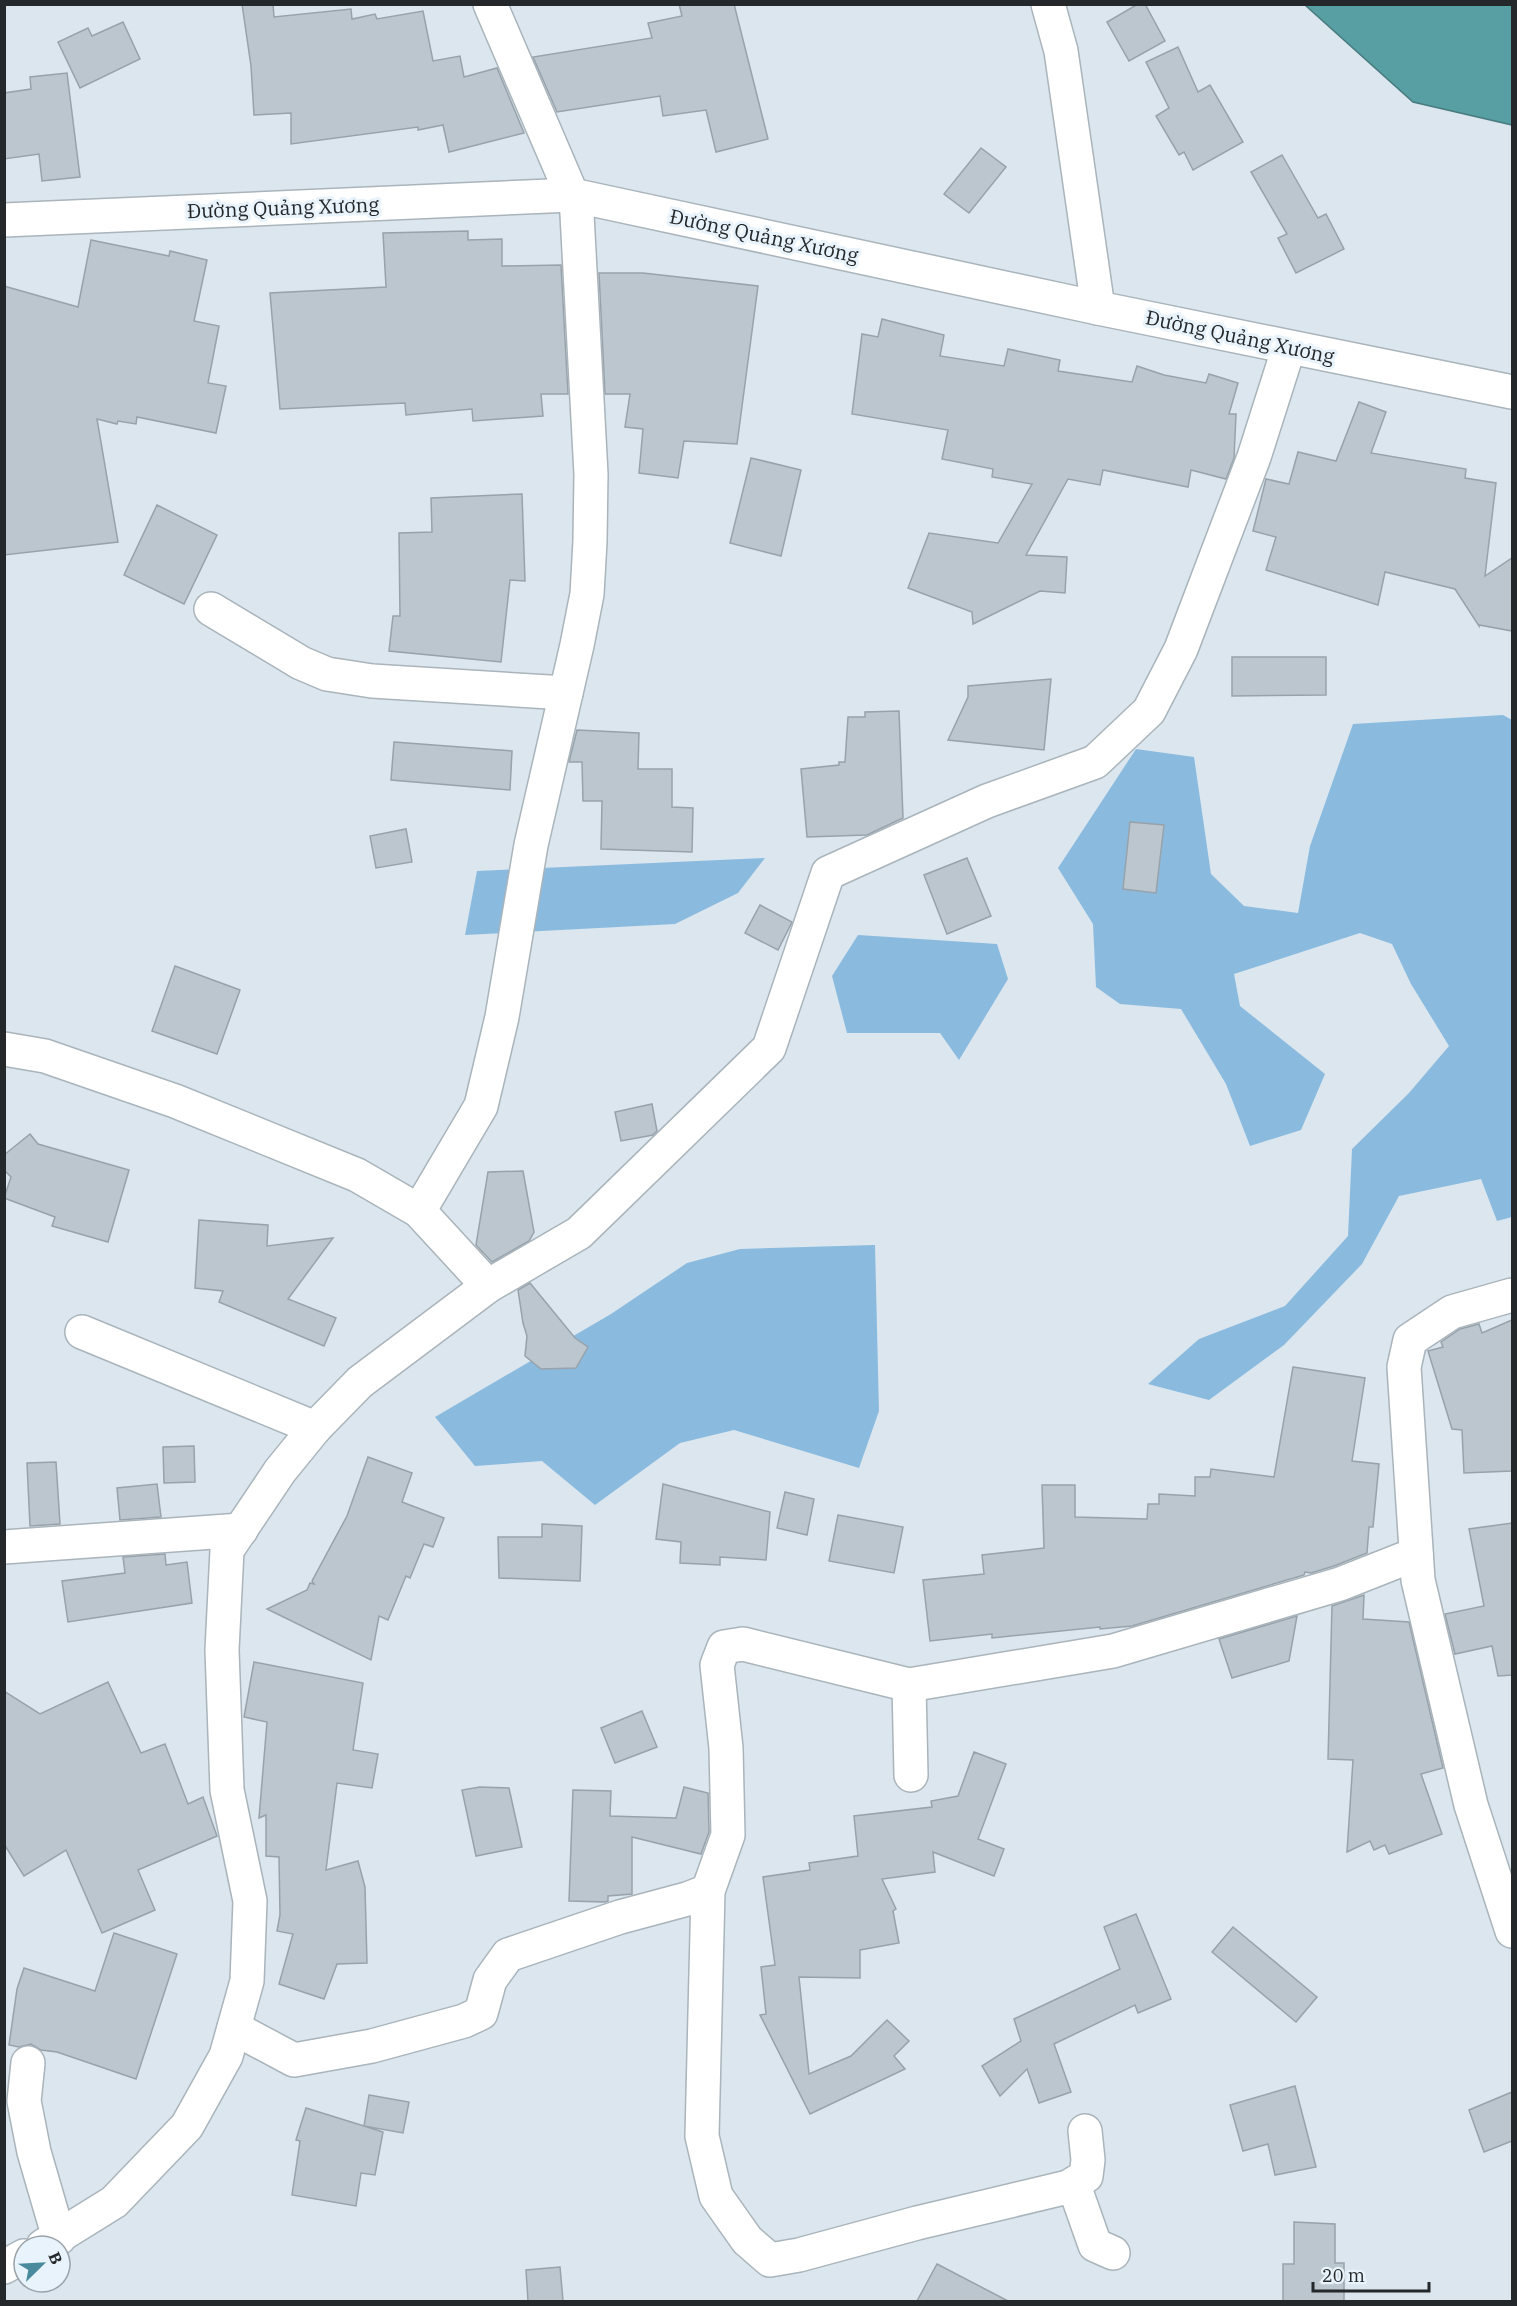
<svg xmlns="http://www.w3.org/2000/svg" width="1517" height="2306" viewBox="0 0 1517 2306" font-family="'IBM Plex Serif',serif">
<rect width="100%" height="100%" fill="#dbe6ee"/>
<g fill="#8abbdf">
<polygon points="1503,715 1512,720 1512,1217 1497,1221 1481,1179 1399,1196 1362,1264 1284,1345 1209,1400 1148,1384 1199,1339 1285,1306 1348,1236 1352,1149 1409,1093 1449,1046 1411,984 1392,944 1360,933 1234,974 1240,1006 1325,1074 1301,1130 1250,1146 1226,1084 1181,1009 1120,1004 1096,987 1093,924 1058,868 1136,749 1194,757 1211,874 1244,906 1298,913 1310,846 1353,724"/>
<polygon points="765,858 738,893 675,924 465,935 477,871"/>
<polygon points="858,935 997,944 1008,979 959,1060 940,1033 847,1033 832,976"/>
<polygon points="875,1245 879,1411 859,1468 734,1430 680,1443 595,1505 542,1461 475,1466 435,1417 611,1314 687,1263 740,1249"/>
</g>
<polygon fill="#579fa3" stroke="#487b7f" stroke-width="1.5" points="1305,5 1512,5 1512,125 1413,102"/>
<g fill="#bbc6ce" stroke="#98a2aa" stroke-width="1.5">
<polygon points="242,4 273,4 274,17 351,9 352,19 375,14 377,19 423,11 433,61 460,56 464,77 497,68 524,133 449,152 443,125 418,130 418,127 291,144 291,113 254,115 251,66"/>
<polygon points="679,4 734,4 768,139 716,152 706,110 663,116 660,96 557,112 533,57 652,38 648,23 682,16"/>
<polygon points="1138,4 1145,4 1165,41 1129,61 1107,22"/>
<polygon points="123,22 140,59 80,88 58,42 88,28 92,36"/>
<polygon points="1178,47 1198,92 1210,85 1243,142 1193,170 1184,152 1179,155 1156,116 1169,108 1146,62"/>
<polygon points="67,73 80,177 42,181 39,154 4,159 4,93 31,89 30,77"/>
<polygon points="981,148 1006,167 969,213 944,194"/>
<polygon points="1282,155 1318,218 1326,214 1344,249 1296,273 1278,238 1287,234 1251,172"/>
<polygon points="468,231 468,240 502,239 502,266 561,265 568,394 541,394 543,416 473,421 472,409 406,415 405,403 280,409 270,293 386,287 383,233"/>
<polygon points="91,240 169,256 170,251 207,260 194,321 219,326 208,383 226,386 216,433 137,417 136,424 118,421 117,424 97,419 118,542 4,555 4,286 78,307"/>
<polygon points="599,273 643,273 758,286 737,444 684,441 678,478 639,473 643,429 625,427 630,394 605,394"/>
<polygon points="882,319 944,335 940,356 1004,366 1008,349 1060,360 1058,371 1132,382 1137,366 1164,375 1206,383 1209,374 1238,383 1229,414 1236,414 1234,458 1226,479 1191,470 1188,487 1103,470 1100,485 1068,479 1026,555 1067,557 1065,593 1040,591 973,624 972,612 908,588 929,533 998,543 1032,484 992,477 993,469 942,459 948,430 852,414 862,334 878,337"/>
<polygon points="1359,402 1386,412 1371,453 1466,469 1465,478 1496,483 1485,576 1512,558 1512,631 1479,625 1479,626 1455,589 1385,572 1378,605 1266,570 1276,537 1253,531 1266,479 1289,484 1298,452 1336,461"/>
<polygon points="751,458 801,470 781,556 730,543"/>
<polygon points="522,494 525,581 510,580 501,662 389,651 393,616 400,616 399,533 432,532 431,498"/>
<polygon points="157,505 217,535 184,604 124,575"/>
<polygon points="1232,657 1326,657 1326,695 1232,696"/>
<polygon points="1051,679 1044,750 948,740 968,697 968,686"/>
<polygon points="899,711 903,818 867,835 807,837 801,769 839,765 839,762 845,762 848,717 865,717 865,712"/>
<polygon points="577,730 639,733 638,769 672,769 672,807 693,808 692,852 601,849 602,801 583,801 582,762 569,762"/>
<polygon points="394,742 512,751 510,790 391,780"/>
<polygon points="1130,822 1164,825 1156,893 1123,889"/>
<polygon points="406,829 412,862 376,868 370,836"/>
<polygon points="967,858 991,916 947,934 924,875"/>
<polygon points="760,905 792,922 778,950 745,933"/>
<polygon points="175,966 240,990 217,1054 152,1031"/>
<polygon points="652,1104 657,1131 653,1135 621,1141 615,1112"/>
<polygon points="30,1134 38,1144 129,1170 108,1242 52,1226 55,1217 4,1198 11,1177 4,1170 4,1155"/>
<polygon points="523,1171 534,1232 529,1241 492,1262 476,1245 488,1172"/>
<polygon points="199,1220 268,1225 267,1246 333,1238 288,1299 336,1318 324,1346 219,1302 223,1291 195,1288"/>
<polygon points="530,1283 575,1338 588,1347 576,1368 541,1369 525,1356 527,1336 523,1323 518,1290"/>
<polygon points="1512,1320 1512,1471 1464,1473 1462,1430 1452,1429 1428,1351 1443,1347 1441,1342 1460,1329 1479,1324 1482,1333"/>
<polygon points="1293,1367 1365,1378 1352,1461 1379,1464 1373,1527 1369,1527 1367,1553 1334,1566 1311,1573 1305,1572 1304,1575 1132,1626 1100,1629 1100,1627 992,1638 992,1634 930,1641 923,1580 984,1574 982,1555 1044,1548 1042,1485 1075,1485 1075,1517 1147,1519 1148,1504 1159,1504 1159,1494 1195,1496 1195,1477 1210,1477 1211,1469 1274,1477"/>
<polygon points="194,1446 195,1482 164,1483 163,1447"/>
<polygon points="368,1457 412,1473 402,1502 444,1518 433,1547 424,1544 410,1578 406,1576 388,1620 379,1616 371,1660 267,1609 307,1590 310,1583 314,1584 312,1581 347,1516"/>
<polygon points="56,1462 60,1524 30,1526 27,1463"/>
<polygon points="157,1484 161,1517 120,1520 117,1488"/>
<polygon points="663,1484 770,1512 766,1560 720,1557 720,1565 680,1563 681,1542 656,1539"/>
<polygon points="785,1492 814,1499 807,1535 777,1528"/>
<polygon points="838,1515 903,1527 894,1573 829,1561"/>
<polygon points="1512,1523 1512,1675 1498,1676 1492,1646 1455,1654 1445,1614 1484,1606 1469,1529"/>
<polygon points="542,1524 582,1526 580,1581 499,1578 498,1537 542,1537"/>
<polygon points="165,1554 166,1565 187,1562 192,1603 68,1622 62,1581 125,1573 123,1557"/>
<polygon points="1364,1595 1363,1619 1409,1622 1443,1768 1421,1774 1442,1834 1389,1854 1385,1845 1374,1850 1370,1841 1347,1852 1353,1760 1328,1759 1332,1606"/>
<polygon points="1297,1616 1289,1661 1232,1678 1219,1639"/>
<polygon points="254,1662 363,1683 353,1750 378,1754 372,1788 337,1783 326,1870 358,1861 365,1887 367,1963 337,1964 324,1999 279,1984 293,1934 277,1931 280,1915 279,1857 266,1856 266,1815 259,1818 267,1722 244,1717"/>
<polygon points="108,1682 141,1753 165,1744 188,1804 203,1797 217,1836 138,1870 155,1910 102,1933 66,1850 24,1876 4,1844 4,1691 40,1714"/>
<polygon points="642,1711 657,1747 615,1763 601,1728"/>
<polygon points="974,1752 1006,1764 978,1839 1004,1849 994,1876 933,1852 935,1872 882,1879 896,1909 893,1911 899,1943 860,1950 860,1978 799,1977 809,2074 851,2056 887,2020 909,2041 894,2056 905,2069 810,2114 760,2015 766,2014 761,1967 775,1965 763,1877 810,1870 809,1863 858,1856 854,1816 932,1807 931,1801 958,1796"/>
<polygon points="480,1787 509,1788 522,1847 476,1856 462,1790"/>
<polygon points="684,1787 708,1793 709,1832 701,1854 632,1837 632,1894 608,1896 608,1901 605,1902 569,1901 573,1790 611,1791 610,1816 676,1818"/>
<polygon points="1136,1914 1171,1999 1138,2013 1135,2005 1054,2044 1071,2092 1039,2103 1027,2069 1000,2096 982,2066 1021,2041 1014,2019 1120,1969 1104,1927"/>
<polygon points="1233,1927 1317,1997 1296,2022 1212,1952"/>
<polygon points="114,1933 177,1954 136,2079 57,2052 41,2050 31,2044 19,2047 9,2045 17,1989 24,1968 95,1991"/>
<polygon points="1295,2086 1316,2167 1275,2175 1268,2144 1243,2151 1230,2105"/>
<polygon points="1512,2092 1512,2141 1484,2152 1469,2110"/>
<polygon points="369,2095 409,2102 403,2133 364,2126 383,2132 375,2175 361,2173 356,2206 292,2195 300,2141 296,2140 306,2108 364,2126"/>
<polygon points="1294,2222 1335,2224 1335,2263 1344,2263 1344,2301 1283,2301 1283,2264 1294,2264"/>
<polygon points="937,2264 1008,2301 917,2301"/>
<polygon points="560,2267 563,2301 528,2301 526,2270"/>
</g>
<g fill="none" stroke-linecap="round" stroke-linejoin="round">
<defs>
<g id="minor">
<polyline points="490,4 572,195"/>
<polyline points="1048,4 1061,51 1098,308"/>
<polyline points="4,220 572,195 1098,308 1512,392"/>
<polyline points="211,609 301,663 327,674 372,681 566,693"/>
<polyline points="4,1049 45,1056 175,1101 357,1175 419,1211 488,1286"/>
<polyline points="419,1211 481,1106 502,1017 531,845 577,645 587,594 590,541 591,474 576,196"/>
<polyline points="1512,1295 1452,1312 1410,1340 1404,1367 1418,1580 1471,1805 1512,1931"/>
<polyline points="82,1332 315,1428"/>
<polyline points="4,1547 241,1530"/>
<polyline points="909,1685 911,1775"/>
<polyline points="234,2028 294,2060 372,2046 464,2021 481,2013 490,1980 508,1955 620,1917 687,1899 708,1891"/>
<polyline points="28,2063 24,2101 34,2152 59,2238"/>
<polyline points="1085,2131 1088,2160 1086,2176 1068,2187 917,2223 799,2255 770,2260 747,2240 716,2196 702,2136 708,1891 728,1835 726,1748 717,1665 724,1647 743,1644 909,1685 1113,1651 1340,1584 1416,1554"/>
<polyline points="1068,2187 1077,2194 1095,2245 1113,2253"/>
<polyline points="43,2246 114,2202 187,2126 226,2056 247,1981 250,1901 227,1790 222,1650 227,1550 280,1471 315,1428 360,1382 488,1286 579,1233 769,1048 828,873 987,801 1095,762 1149,711 1181,649 1254,457 1289,347"/>
<polyline points="4,2267 24,2256"/>
</g>
</defs>
<use href="#minor" stroke="#a9b4bb" stroke-width="36"/>
<use href="#minor" stroke="#fff" stroke-width="33"/>
</g>
<g text-anchor="middle" stroke-width="6" stroke-linejoin="round" paint-order="stroke">
<g font-size="20" fill="#24282b" stroke="#e8f3fb">
<text transform="translate(283 208) rotate(-2)" y="7">Đường Quảng Xương</text>
<text transform="translate(764 236) rotate(12)" y="7">Đường Quảng Xương</text>
<text transform="translate(1240 337) rotate(12)" y="7">Đường Quảng Xương</text>
</g>
</g>
<rect width="1517" height="2306" fill="none" stroke="#24282b" stroke-width="12"/>
<g transform="translate(42 2264) rotate(66)"><circle r="28" fill="#e8f3fb" stroke="#9aa2a8" stroke-width="1.5"/>
<path d="M0-4.5L10 22L0 15L-10 22Z" fill="#498b9c"/>
<text y="-9" font-size="16" font-weight="bold" text-anchor="middle" fill="#24282b">B</text>
</g>
<path d="M1313 2282v9h116v-9" fill="none" stroke="#24282b" stroke-width="3"/>
<text x="1322" y="2282" font-size="18" fill="#24282b" stroke="#e8f3fb" stroke-width="4.5" paint-order="stroke">20 m</text>
</svg>
